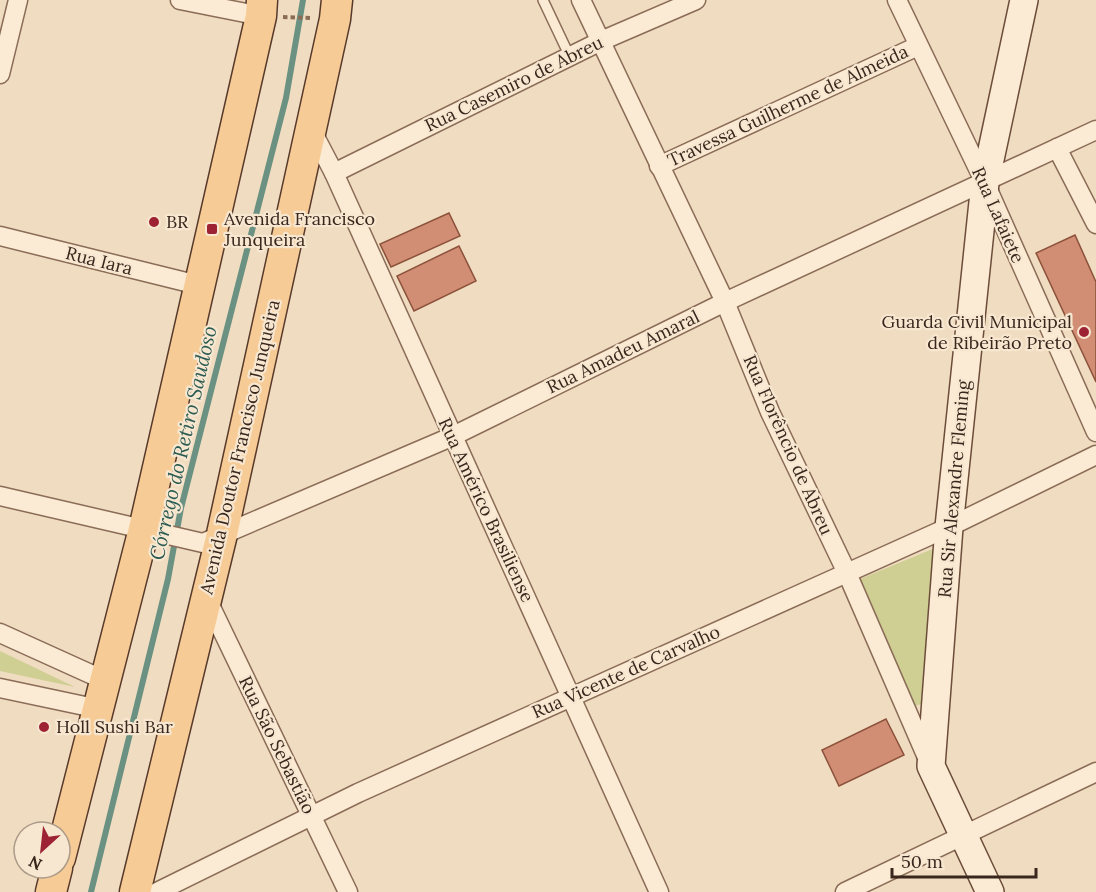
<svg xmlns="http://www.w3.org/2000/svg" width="1096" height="892" viewBox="0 0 1096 892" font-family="Lora,serif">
<rect width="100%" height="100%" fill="#f0dcc0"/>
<g fill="#cfce93">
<polygon points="935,548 921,704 909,708 860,579"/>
<polygon points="0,651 75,687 0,671"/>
</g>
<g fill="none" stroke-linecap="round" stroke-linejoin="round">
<polyline stroke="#6a9182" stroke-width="6" points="91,892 168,579 181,508 286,98 303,0"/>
</g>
<g fill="#d18e74" stroke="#8b513b" stroke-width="1.5">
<polygon points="449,213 460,236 391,267 380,244"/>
<polygon points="1075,235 1096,282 1096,382 1036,253"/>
<polygon points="459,246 476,281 414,311 397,276"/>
<polygon points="886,719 904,755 839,786 822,750"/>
</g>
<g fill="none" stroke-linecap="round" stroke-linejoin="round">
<defs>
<polyline id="service" points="543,0 570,57"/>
<g id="minor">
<polyline points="180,0 261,16"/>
<polyline points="581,0 725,302 770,412 847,573 929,762"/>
<polyline points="897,0 985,183 1096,432"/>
<polyline points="0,74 18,0"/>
<polyline points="311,129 334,173 659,892"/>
<polyline points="1057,148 1096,224"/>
<polyline points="659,166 918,46"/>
<polyline points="334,173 601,41 696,0"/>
<polyline points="0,236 198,285"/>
<polyline points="0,496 203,543 451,437 725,302 1096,130"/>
<polyline points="207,599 348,892"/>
<polyline points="0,633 106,681"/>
<polyline points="0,688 99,709"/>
<polyline points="157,892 358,793 949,527 1096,455"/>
<polyline points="845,892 1096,772"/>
</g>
<polyline id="secondary" points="990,892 931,766 949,527 985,183 1024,0"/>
<g id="primary">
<polyline points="60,858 144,529 261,16 262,0"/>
<polyline points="51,892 57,868"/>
<polyline points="135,892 222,534 335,19 337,0"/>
</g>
</defs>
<use href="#service" stroke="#8a6c57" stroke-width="12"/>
<use href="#minor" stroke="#8a6c57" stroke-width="21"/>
<use href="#secondary" stroke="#6c4d3a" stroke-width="30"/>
<use href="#primary" stroke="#583a2c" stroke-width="33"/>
<polyline stroke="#8a6c57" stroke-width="4" stroke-dasharray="4.5 3" stroke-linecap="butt" points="283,17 312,18"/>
<use href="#service" stroke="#fbead4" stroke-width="9"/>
<use href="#minor" stroke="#fbead4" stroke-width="18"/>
<use href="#secondary" stroke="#fbead4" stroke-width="27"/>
<use href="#primary" stroke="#f6cb95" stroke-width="30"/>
</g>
<g fill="#9d2334" stroke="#f7e7d0" stroke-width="2">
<circle cx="154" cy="222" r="6"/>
<rect x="206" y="223" width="12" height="12" rx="3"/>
<circle cx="1084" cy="332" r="6"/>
<circle cx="44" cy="727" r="6"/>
</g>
<g text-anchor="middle" stroke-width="4.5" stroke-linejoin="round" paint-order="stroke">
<g font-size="18" fill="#39261c" stroke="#f7e7d0">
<text transform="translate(514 84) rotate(-26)" y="6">Rua Casemiro de Abreu</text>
<text transform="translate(788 106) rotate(-25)" y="6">Travessa Guilherme de Almeida</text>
<text transform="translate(998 215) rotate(66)" y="6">Rua Lafaiete</text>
<text transform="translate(99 261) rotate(14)" y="6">Rua Iara</text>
<text transform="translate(623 352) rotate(-26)" y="6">Rua Amadeu Amaral</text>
<text transform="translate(788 445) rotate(66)" y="6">Rua Florêncio de Abreu</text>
<text transform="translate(240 447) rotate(-77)" y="6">Avenida Doutor Francisco Junqueira</text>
<text transform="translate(954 489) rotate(-85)" y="6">Rua Sir Alexandre Fleming</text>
<text transform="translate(486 510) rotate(65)" y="6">Rua Américo Brasiliense</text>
<text transform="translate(626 672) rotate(-24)" y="6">Rua Vicente de Carvalho</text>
<text transform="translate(277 745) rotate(64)" y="6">Rua São Sebastião</text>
</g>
<g font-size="18" fill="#39261c" stroke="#f7e7d0" text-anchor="start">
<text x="224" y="225">Avenida Francisco<tspan x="224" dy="21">Junqueira</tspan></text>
<text x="166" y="228">BR</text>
<text x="1072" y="328" text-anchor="end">Guarda Civil Municipal<tspan x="1072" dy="21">de Ribeirão Preto</tspan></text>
<text x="56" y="733">Holl Sushi Bar</text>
</g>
<g font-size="20" font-style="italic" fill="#2a5a51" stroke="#f7e7d0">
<text transform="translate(183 443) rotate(-77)" y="7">Córrego do Retiro Saudoso</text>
</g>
</g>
<g transform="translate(42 850) rotate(207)"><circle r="28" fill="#f7e7d0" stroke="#ab9a88" stroke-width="1.5"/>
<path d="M0-4.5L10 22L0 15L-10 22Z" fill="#9d2334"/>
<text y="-9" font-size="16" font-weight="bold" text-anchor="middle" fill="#39261c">N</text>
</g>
<path d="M892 868v9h144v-9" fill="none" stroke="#39261c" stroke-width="3"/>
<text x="901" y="868" font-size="18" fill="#39261c" stroke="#f7e7d0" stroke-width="4.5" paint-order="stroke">50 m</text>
</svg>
